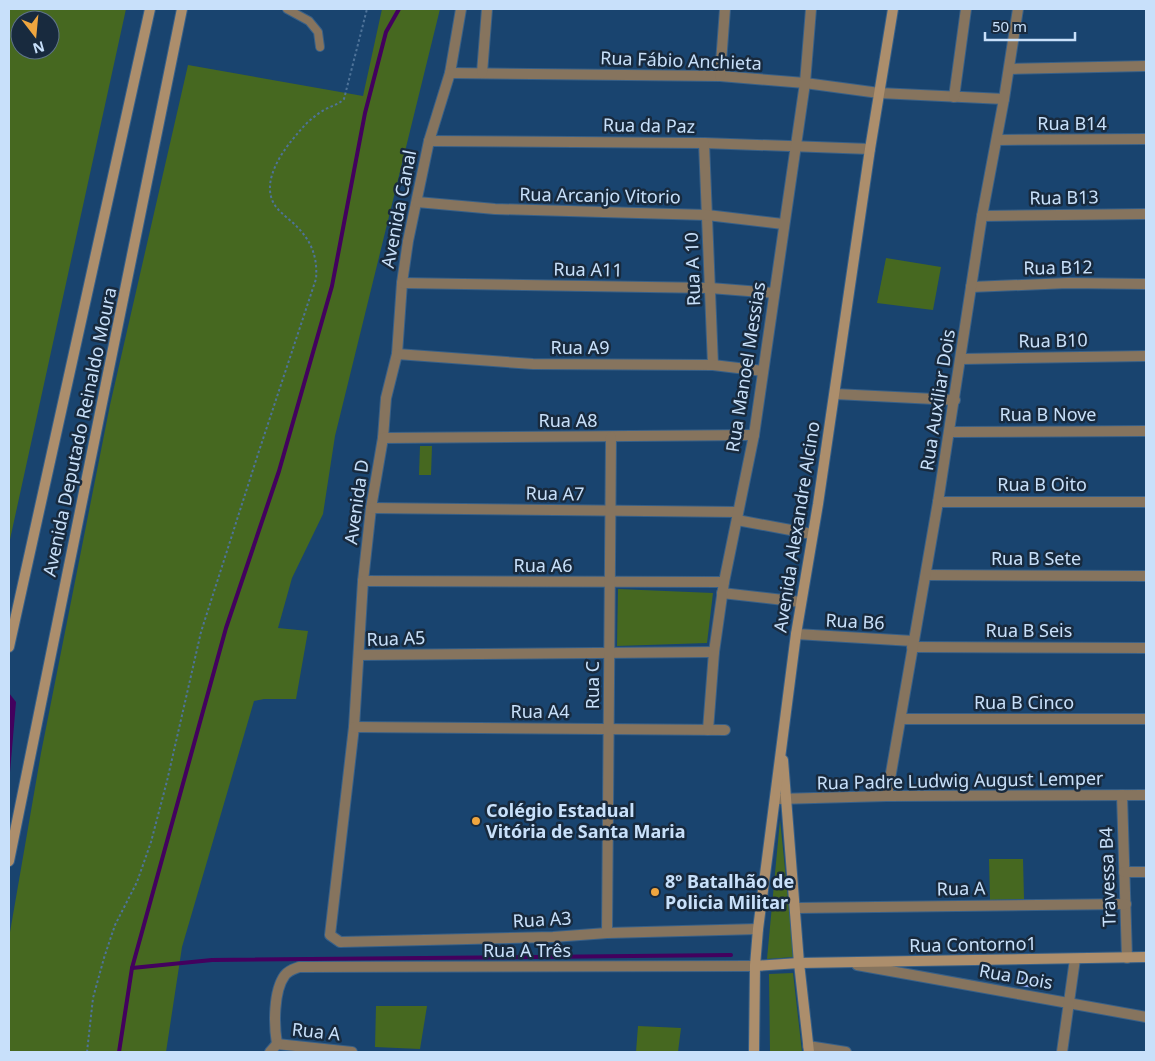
<svg xmlns="http://www.w3.org/2000/svg" width="1155" height="1061" viewBox="0 0 1155 1061" font-family="'Noto Sans',sans-serif">
<rect width="100%" height="100%" fill="#19446f"/>
<g fill="#466820" fill-rule="evenodd">
<path d="M9 9H126L9 544ZM20 20H50V50H20Z"/>
<polygon points="382,9 440,9 335,436 323,514 292,578 278,628 308,631 296,699 264,699 254,701 182,947 166,1052 9,1052 9,938 41,753 110,405 188,65 363,96"/>
<polygon points="886,258 941,267 933,310 877,303"/>
<polygon points="420,446 432,446 431,475 419,475"/>
<polygon points="618,589 713,593 707,643 617,646"/>
<polygon points="780,820 794,957 767,959"/>
<polygon points="989,859 1023,859 1024,899 990,900"/>
<polygon points="793,973 802,1052 770,1052 769,974"/>
<polygon points="376,1006 427,1006 420,1049 375,1047"/>
<polygon points="638,1026 681,1028 678,1052 636,1052"/>
</g>
<polygon fill="#43015e" points="9,693 16,702 9,784"/>
<g fill="none" stroke-linecap="round" stroke-linejoin="round">
<g stroke="#43015e" stroke-width="4">
<polyline points="132,968 212,960 731,955"/>
<polyline points="119,1052 132,968 226,628 279,471 332,286 365,113 386,32 399,9"/>
</g>
</g>
<polygon fill="#94aaf9" points="1020,977 1036,979 1035,988 1019,986"/>
<g fill="none" stroke-linecap="round" stroke-linejoin="round">
<defs>
<polyline id="lane" points="287,9 309,21 318,32 320,47"/>
<g id="street">
<polyline points="461,9 450,73 429,141 408,241 402,283 397,354 386,398 383,438 371,508 363,581 354,727 330,935 340,942 553,937 607,933 758,929"/>
<polyline points="1009,69 1146,66"/>
<polyline points="450,73 720,76 805,83 879,93 1004,99"/>
<polyline points="482,73 487,9"/>
<polyline points="720,76 725,9"/>
<polyline points="954,97 966,9"/>
<polyline points="997,140 1146,139"/>
<polyline points="429,141 704,143 870,149"/>
<polyline points="704,143 713,365"/>
<polyline points="417,202 495,209 707,215 783,224"/>
<polyline points="982,216 1146,214"/>
<polyline points="402,283 710,288 774,293"/>
<polyline points="971,287 1068,283 1146,284"/>
<polyline points="397,354 533,364 713,365 763,371"/>
<polyline points="961,359 1146,356"/>
<polyline points="835,394 955,400"/>
<polyline points="950,432 1146,431"/>
<path d="M383 438C506 436 630 437 754 435"/>
<polyline points="938,502 1146,502"/>
<polyline points="371,508 738,512"/>
<polyline points="737,520 812,534"/>
<polyline points="926,575 1146,576"/>
<polyline points="363,581 724,582"/>
<polyline points="722,593 801,602"/>
<polyline points="796,634 913,641"/>
<polyline points="912,647 1146,648"/>
<polyline points="359,655 714,652"/>
<polyline points="901,719 1146,719"/>
<polyline points="354,727 725,730"/>
<polyline points="708,730 714,652 724,582 754,435 805,83 811,9"/>
<polyline points="1122,795 1127,958"/>
<polyline points="887,796 938,502 982,216 1004,99 1018,9"/>
<polyline points="778,799 887,796 1146,795"/>
<polyline points="1124,872 1146,872"/>
<polyline points="796,908 1126,904"/>
<polyline points="607,933 611,437"/>
<polyline points="857,965 1146,1017"/>
<path d="M277 1044C274 1026 273 991 285 975 289 970 294 969 299 967L755 966"/>
<polyline points="277,1044 352,1052"/>
<polyline points="808,1046 846,1052"/>
<polyline points="270,1052 277,1044"/>
<polyline points="1062,1052 1075,959"/>
</g>
<g id="secondary">
<polyline points="9,647 150,9"/>
<polyline points="783,760 799,963 809,1052"/>
<polyline points="9,861 182,9"/>
<polyline points="755,966 799,963 1146,957"/>
<polyline points="754,1052 755,966 758,929 796,634 818,504 870,149 893,9"/>
</g>
</defs>
<use href="#lane" stroke="#386088" stroke-width="10"/>
<use href="#street" stroke="#386088" stroke-width="12"/>
<use href="#secondary" stroke="#386088" stroke-width="12"/>
<path stroke="#4e7399" stroke-width="2" stroke-dasharray="2.5 2.5" stroke-linecap="butt" d="M87 1052 93 998 104 958 115 925 137 882 151 842 167 781 201 632 259 451 316 279C318 255 310 238 292 222 285 216 277 210 273 202 262 179 283 150 298 133 305 124 314 116 324 110 331 106 338 105 344 99L367 9"/>
<use href="#lane" stroke="#86745e" stroke-width="8"/>
<use href="#street" stroke="#86745e" stroke-width="10"/>
<use href="#secondary" stroke="#ac8e6c" stroke-width="10"/>
</g>
<g fill="#f0a63f" stroke="#182a3e" stroke-width="2">
<circle cx="476" cy="821" r="5"/>
<circle cx="655" cy="892" r="5"/>
</g>
<g text-anchor="middle" stroke-width="5" stroke-linejoin="round" paint-order="stroke">
<g font-size="18" fill="#c8e0fa" stroke="#182a3e">
<text transform="translate(681 61) rotate(2)" y="6">Rua Fábio Anchieta</text>
<text x="1072" y="130">Rua B14</text>
<text transform="translate(649 126) rotate(1)" y="6">Rua da Paz</text>
<text transform="translate(600 196) rotate(1)" y="6">Rua Arcanjo Vitorio</text>
<text transform="translate(1064 198) rotate(-1)" y="6">Rua B13</text>
<text transform="translate(399 209) rotate(-79)" y="6">Avenida Canal</text>
<text transform="translate(1058 268) rotate(-1)" y="6">Rua B12</text>
<text transform="translate(693 269) rotate(-92)" y="6">Rua A 10</text>
<text transform="translate(588 270) rotate(1)" y="6">Rua A11</text>
<text transform="translate(1053 341) rotate(-1)" y="6">Rua B10</text>
<text x="580" y="354">Rua A9</text>
<text transform="translate(746 367) rotate(-81)" y="6">Rua Manoel Messias</text>
<text transform="translate(938 400) rotate(-81)" y="6">Rua Auxiliar Dois</text>
<text x="1048" y="421">Rua B Nove</text>
<text x="568" y="427">Rua A8</text>
<text transform="translate(80 432) rotate(-78)" y="6">Avenida Deputado Reinaldo Moura</text>
<text x="1042" y="491">Rua B Oito</text>
<text transform="translate(555 494) rotate(1)" y="6">Rua A7</text>
<text transform="translate(357 502) rotate(-82)" y="6">Avenida D</text>
<text transform="translate(797 527) rotate(-81)" y="6">Avenida Alexandre Alcino</text>
<text x="1036" y="565">Rua B Sete</text>
<text x="543" y="572">Rua A6</text>
<text transform="translate(855 622) rotate(3)" y="6">Rua B6</text>
<text x="1029" y="637">Rua B Seis</text>
<text transform="translate(396 639) rotate(-2)" y="6">Rua A5</text>
<text transform="translate(593 685) rotate(-90)" y="6">Rua C</text>
<text x="1024" y="709">Rua B Cinco</text>
<text x="540" y="718">Rua A4</text>
<text transform="translate(960 781) rotate(-1)" y="6">Rua Padre Ludwig August Lemper</text>
<text transform="translate(1108 877) rotate(-92)" y="6">Travessa B4</text>
<text transform="translate(961 889) rotate(-1)" y="6">Rua A</text>
<text transform="translate(542 920) rotate(-3)" y="6">Rua A3</text>
<text transform="translate(973 945) rotate(-1)" y="6">Rua Contorno1</text>
<text x="527" y="957">Rua A Três</text>
<text transform="translate(1016 977) rotate(10)" y="6">Rua Dois</text>
<text transform="translate(316 1032) rotate(6)" y="6">Rua A</text>
</g>
<g font-size="18" font-weight="bold" fill="#c8e0fa" stroke="#182a3e" text-anchor="start">
<text x="486" y="817">Colégio Estadual<tspan x="486" dy="21">Vitória de Santa Maria</tspan></text>
<text x="665" y="888">8º Batalhão de<tspan x="665" dy="21">Policia Militar</tspan></text>
</g>
</g>
<rect width="1155" height="1061" fill="none" stroke="#c8e0fa" stroke-width="20"/>
<g transform="translate(35 35) rotate(164)"><circle r="24" fill="#182a3e" stroke="#5e7389"/>
<path d="M0-4L9 19L0 12L-9 19Z" fill="#f0a63f"/>
<text y="-8" font-size="14" font-weight="bold" text-anchor="middle" fill="#c8e0fa">N</text>
</g>
<path d="M985 32v8h90v-8" fill="none" stroke="#c8e0fa" stroke-width="2.5"/>
<text x="992" y="32" font-size="15" fill="#c8e0fa" stroke="#182a3e" stroke-width="4" paint-order="stroke">50 m</text>
</svg>
